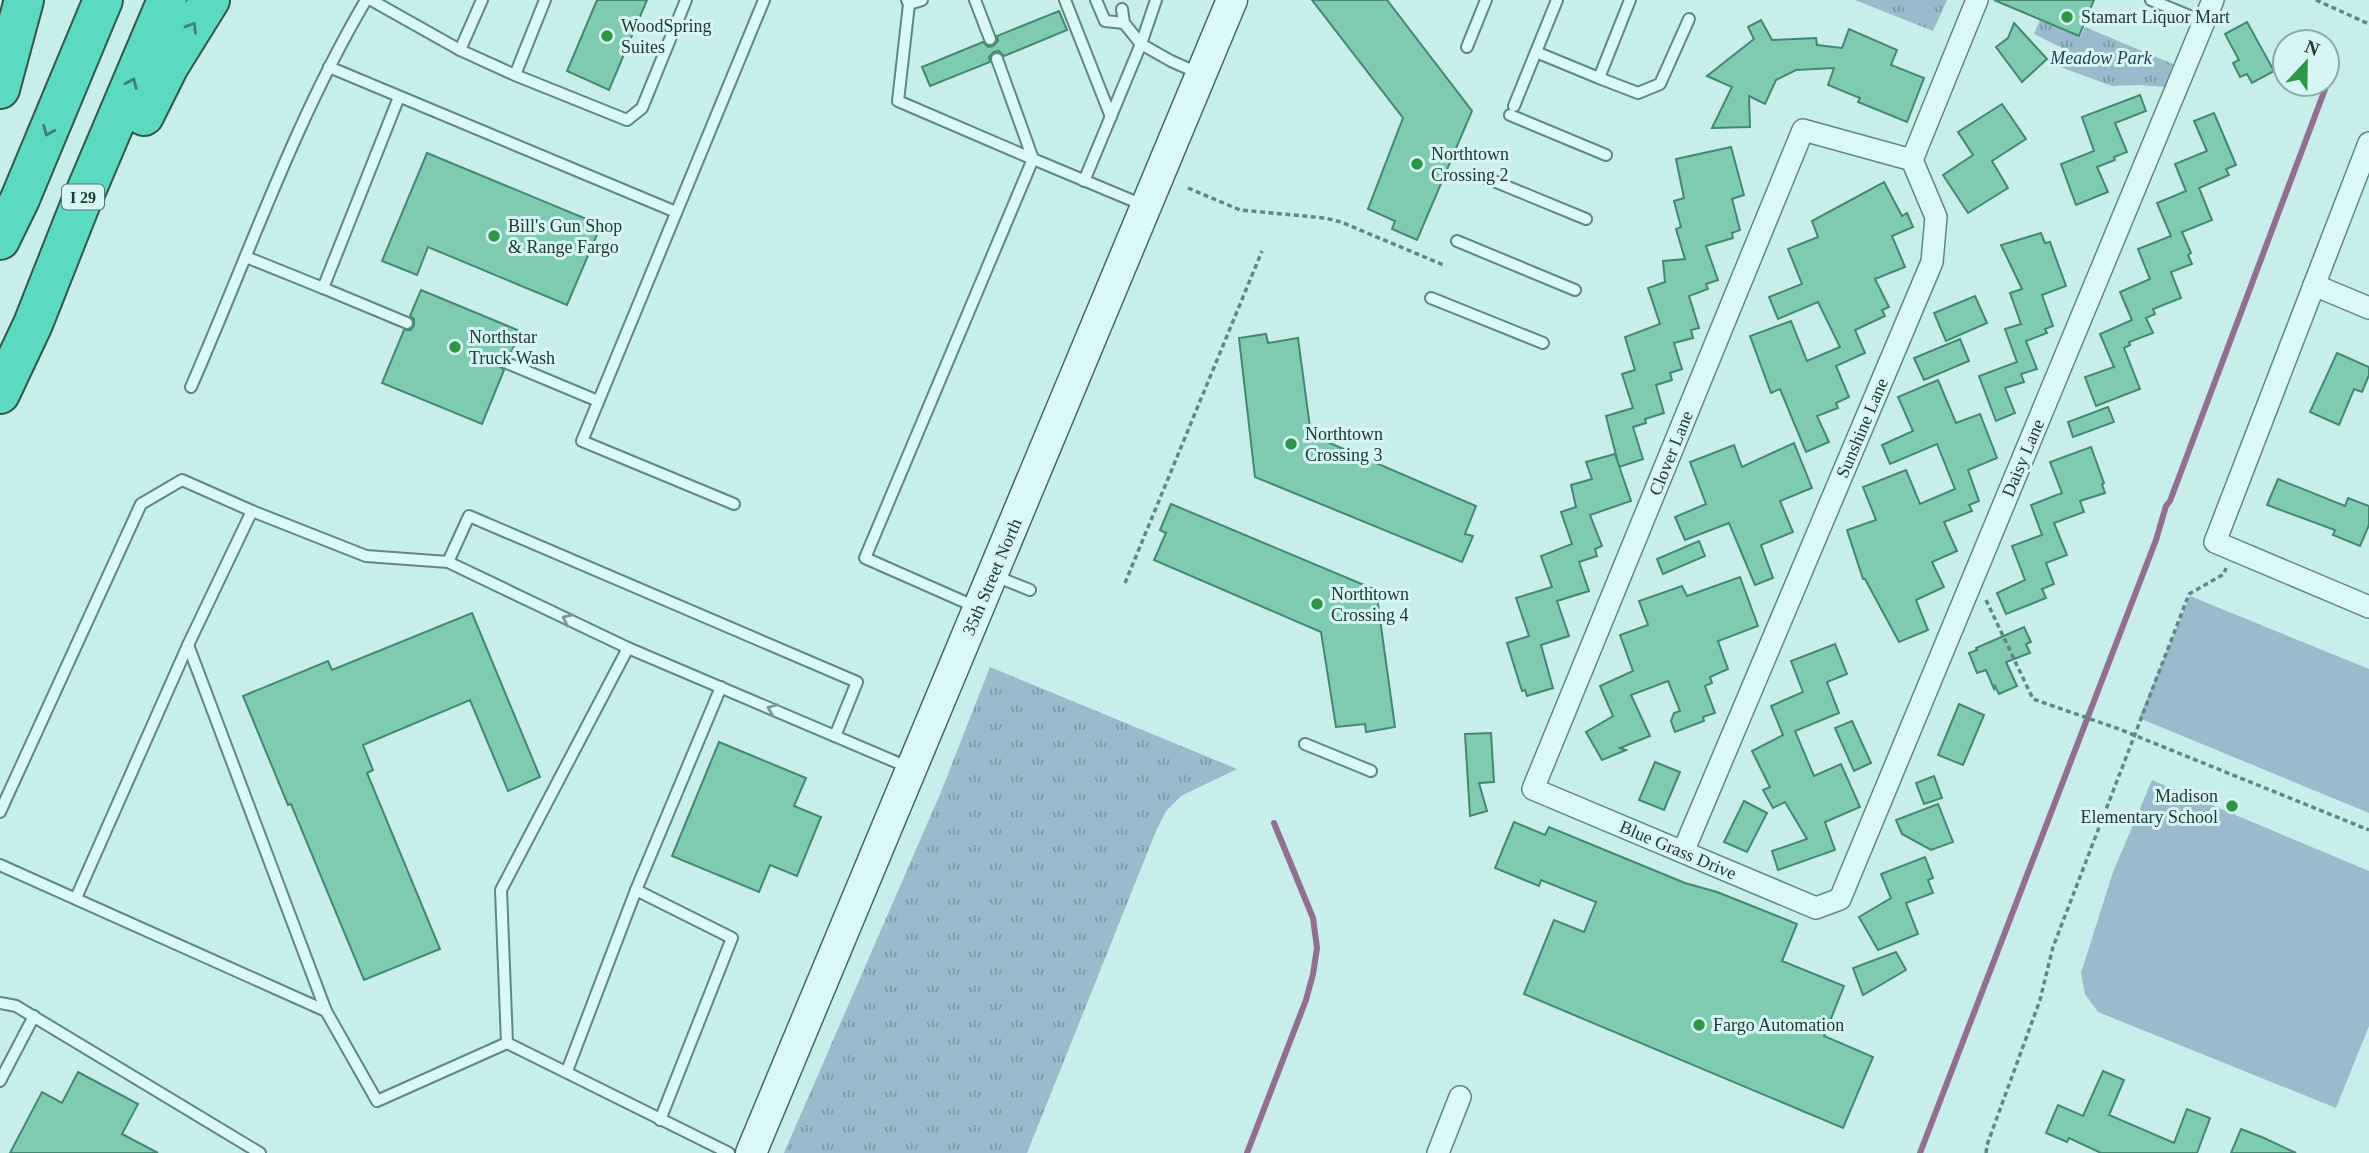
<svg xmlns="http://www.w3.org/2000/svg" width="2369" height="1153" viewBox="0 0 2369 1153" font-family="'Times New Roman',serif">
<defs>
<pattern id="grass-tufts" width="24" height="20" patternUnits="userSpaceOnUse" patternTransform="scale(1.75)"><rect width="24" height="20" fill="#9bbacc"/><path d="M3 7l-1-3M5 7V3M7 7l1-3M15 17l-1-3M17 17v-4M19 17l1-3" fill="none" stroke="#7e98a6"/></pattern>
</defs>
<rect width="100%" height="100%" fill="#c8eeec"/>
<g fill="url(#grass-tufts)">
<polygon points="1855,0 1947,0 1933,31"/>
<polygon points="2041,18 2080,37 2085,27 2173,64 2165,87 2138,85 2112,86 2055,65 2062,48 2034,34"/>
<polygon points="990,667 1237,769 1181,796 1166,811 1156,831 1027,1153 784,1153 941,792"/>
</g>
<g fill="#9bbacc">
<polygon points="2190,596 2369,669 2369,813 2139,718"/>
<polygon points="2152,780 2369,871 2369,1026 2336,1108 2098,1012 2085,994 2081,973 2113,872"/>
</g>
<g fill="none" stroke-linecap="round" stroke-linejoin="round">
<g stroke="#906f90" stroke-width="6">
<polyline points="2327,83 2334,64"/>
<polyline points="1247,1153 1306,1000 1313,974 1317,948 1313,918 1274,823"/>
<polyline points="1920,1153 2156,540 2166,506 2170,501 2327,84"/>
</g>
</g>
<g fill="#7ecbb1" stroke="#43886f" stroke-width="2">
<polygon points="597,0 647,0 609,90 567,71"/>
<polygon points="1312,0 1387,0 1472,111 1417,240 1392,229 1395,221 1368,209 1403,118"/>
<polygon points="1994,0 2094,0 2079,36"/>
<polygon points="1059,11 1067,30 1004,56 999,51 994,52 989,57 990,62 930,86 922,67 983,42 988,47 993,46 998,41 997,36"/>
<polygon points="1761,20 1772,40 1816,38 1817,45 1842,48 1849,29 1897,50 1891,65 1924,78 1907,122 1858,102 1860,98 1828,85 1834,68 1796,70 1776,80 1765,104 1749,96 1750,127 1712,128 1732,87 1707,76 1754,39 1748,27"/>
<polygon points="2247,22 2274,71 2252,83 2247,74 2240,77 2233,63 2239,60 2225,34"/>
<polygon points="2014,23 2047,59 2022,82 1996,47 2008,38"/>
<polygon points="2140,95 2146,111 2115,123 2127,152 2114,157 2115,160 2097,167 2108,192 2076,205 2061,164 2094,151 2082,117"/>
<polygon points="2002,104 2026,139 1992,161 2008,188 1968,213 1943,175 1973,155 1958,132"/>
<polygon points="2214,113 2236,165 2226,169 2229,175 2199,188 2212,220 2182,232 2191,253 2188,255 2192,264 2171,272 2181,298 2153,309 2155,314 2146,318 2153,333 2129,342 2130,345 2124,348 2140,389 2096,406 2085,377 2114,367 2100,334 2132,320 2120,292 2150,279 2138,249 2171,236 2157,203 2186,191 2175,164 2207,151 2194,121"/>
<polygon points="1731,147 1744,195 1732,199 1740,230 1732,233 1733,238 1706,246 1718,280 1706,284 1708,289 1689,296 1699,328 1691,330 1693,338 1674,343 1682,369 1670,373 1672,380 1656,385 1664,413 1645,419 1646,423 1633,427 1643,459 1619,467 1606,416 1633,408 1622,374 1635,370 1625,337 1660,324 1648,288 1665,282 1663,261 1685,259 1676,229 1681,227 1674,201 1684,198 1676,159"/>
<polygon points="427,153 601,225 567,305 428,247 417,275 382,261"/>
<polygon points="1884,182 1902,216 1907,213 1913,227 1892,236 1905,267 1875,279 1889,307 1882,310 1885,316 1855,330 1865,353 1836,366 1849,397 1836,403 1838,408 1817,416 1829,442 1806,452 1780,389 1771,393 1750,336 1791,321 1807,361 1840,347 1818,302 1778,319 1769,297 1802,284 1788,249 1818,237 1812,221"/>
<polygon points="2041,233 2045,243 2050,242 2066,286 2042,295 2053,326 2045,329 2047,333 2026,341 2037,369 2021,374 2024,382 2005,388 2015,413 1996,421 1979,376 2017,362 2005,329 2021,324 2010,293 2022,289 2001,245"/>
<polygon points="421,290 520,331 510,356 503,356 500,361 500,367 504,370 482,424 382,383 404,330 411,330 414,325 414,319 410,316"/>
<polygon points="1975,296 1987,323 1946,341 1934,313"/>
<polygon points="1266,334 1268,343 1298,338 1311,435 1476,506 1465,534 1473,536 1462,562 1255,477 1239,338"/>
<polygon points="1960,339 1969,361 1924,380 1914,358"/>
<polygon points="2337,353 2369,367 2369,375 2362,392 2354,389 2339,425 2310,412"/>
<polygon points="1938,380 1956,423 1980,414 1997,458 1968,470 1979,501 1969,505 1972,511 1944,522 1957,551 1932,562 1944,587 1916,600 1928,630 1899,642 1865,579 1863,579 1847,530 1876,520 1863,487 1906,470 1920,504 1955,489 1937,444 1890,464 1882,445 1913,431 1898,397"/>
<polygon points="2108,407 2114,422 2073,437 2068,422"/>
<polygon points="1794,443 1812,488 1780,501 1793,532 1761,545 1773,578 1755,585 1729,523 1685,540 1675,517 1706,504 1690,462 1734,445 1742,467"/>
<polygon points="2091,447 2104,483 2102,484 2105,493 2080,501 2084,512 2054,523 2067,555 2046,563 2054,584 2042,589 2046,598 2006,614 1997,593 2025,580 2012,546 2042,535 2031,505 2062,493 2050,462"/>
<polygon points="1615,454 1631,501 1590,515 1602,546 1595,549 1597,556 1579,562 1589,591 1557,601 1569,636 1541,645 1553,688 1527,696 1525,690 1522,691 1507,643 1529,636 1516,598 1552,587 1541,556 1572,544 1561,512 1576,507 1571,485 1592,479 1586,462"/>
<polygon points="2278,479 2345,506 2348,498 2369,506 2369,525 2360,546 2333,535 2335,530 2267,505"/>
<polygon points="1171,504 1376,590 1395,727 1366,732 1365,724 1336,727 1321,632 1154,560 1166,533 1160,530"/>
<polygon points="1699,541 1705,556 1663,574 1657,559"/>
<polygon points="1740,577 1758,626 1718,641 1728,669 1710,677 1712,683 1705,686 1715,713 1703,717 1704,721 1675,732 1671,721 1674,713 1680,711 1668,681 1631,695 1650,736 1620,748 1626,750 1602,760 1586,732 1613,716 1600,686 1633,671 1620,635 1648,625 1639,601 1682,586 1687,596"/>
<polygon points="472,613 540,777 508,791 470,700 363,745 373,770 367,773 440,949 364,980 291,804 288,805 243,696 328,661 332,670"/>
<polygon points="2024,627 2031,642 2026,644 2030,653 2006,662 2017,686 1999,694 1995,686 1994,689 1986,670 1977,673 1969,653 1977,650 1976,648"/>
<polygon points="1835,644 1847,674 1827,682 1839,713 1795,731 1814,776 1841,764 1860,807 1825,822 1835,850 1778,870 1772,851 1807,839 1785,802 1773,808 1763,790 1770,787 1752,751 1783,735 1771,706 1803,692 1791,661"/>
<polygon points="1959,704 1984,715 1963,765 1938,755"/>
<polygon points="1852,721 1871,763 1854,771 1835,728"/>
<polygon points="1491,733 1494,782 1479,783 1487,811 1470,816 1465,734"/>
<polygon points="719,742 806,778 794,806 821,817 797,876 770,865 759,892 672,856"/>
<polygon points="1655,762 1680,772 1664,810 1639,800"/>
<polygon points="1934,776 1942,798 1924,804 1916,783"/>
<polygon points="1744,801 1767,813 1747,852 1724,842"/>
<polygon points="1938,804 1953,842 1931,850 1902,834 1896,820"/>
<polygon points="1514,822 1545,835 1549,827 1685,883 1717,892 1797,924 1782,961 1844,986 1824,1036 1873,1057 1843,1128 1524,994 1554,920 1584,932 1596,902 1541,880 1539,886 1495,868"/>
<polygon points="1925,857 1933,878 1928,880 1933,893 1906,903 1918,934 1878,950 1859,917 1891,898 1881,874"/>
<polygon points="1896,952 1906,970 1863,995 1853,968"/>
<polygon points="2103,1071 2124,1080 2109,1115 2174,1143 2187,1109 2210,1118 2197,1153 2101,1153 2069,1138 2067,1142 2046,1133 2058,1105 2083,1116"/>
<polygon points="78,1072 138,1104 122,1134 158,1153 10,1153 42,1092 62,1103"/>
<polygon points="2241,1129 2264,1138 2296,1153 2231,1153"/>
</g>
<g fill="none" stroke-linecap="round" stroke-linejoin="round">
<defs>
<g id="lane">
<polyline points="371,0 460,50 515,75 545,0"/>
<polyline points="907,0 909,4 922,0"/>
<polyline points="975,0 990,39"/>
<polyline points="1065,0 1111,117"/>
<polyline points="1096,0 1105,21 1124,23"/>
<polyline points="1156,0 1141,44 1171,61 1198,73"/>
<polyline points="2151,0 2204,22"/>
<polyline points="909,4 898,101 1033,159"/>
<polyline points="1467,47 1486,0"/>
<polyline points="460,50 482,0"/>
<polyline points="1536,52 1599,78 1630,0"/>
<polyline points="997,59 1033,159"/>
<polyline points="329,67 676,212"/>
<polyline points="515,75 627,120 642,108 686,0"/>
<polyline points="1599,78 1638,93 1660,84 1689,19"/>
<polyline points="1514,106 1557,0"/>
<polyline points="1510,115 1606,155"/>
<polyline points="1484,177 1586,219"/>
<polyline points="1084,181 1141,44 1124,23 1122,9"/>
<polyline points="1457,241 1575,290"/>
<polyline points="246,257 323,288 399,97"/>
<polyline points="323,288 407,323"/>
<polyline points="1431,298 1543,343"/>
<polyline points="507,363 598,401"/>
<path d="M191 387C248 257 294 122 366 0"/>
<polyline points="734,504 582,441 764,0"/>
<polyline points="448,562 469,516 857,682 835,736"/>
<polyline points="995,576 1030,590"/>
<polyline points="976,607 865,558 1033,159 1143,205"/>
<polyline points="188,645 326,1011"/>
<polyline points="628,648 501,890 507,1043 729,1153"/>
<polyline points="1305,744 1371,771"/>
<polyline points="0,812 141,504 182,480 252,511 366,556 448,562 628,648 910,768"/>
<polyline points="0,865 326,1011 377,1101 507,1043"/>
<polyline points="636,890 721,687"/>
<polyline points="76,898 188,645 252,511"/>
<polyline points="0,1003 16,1006 260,1153"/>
<polyline points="567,1071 636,890 732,938 660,1120"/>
<polyline points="0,1081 34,1016"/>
</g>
<g id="street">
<polyline points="2369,143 2215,542 2369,607"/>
<polyline points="1912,160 1803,130 1533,789 1816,908 1840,899 2213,0"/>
<polyline points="2314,285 2369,308"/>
<polyline points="1683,852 1932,262 1936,217 1912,160 1977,0"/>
<polyline points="1438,1153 1460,1097"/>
</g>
<polyline id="secondary" points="751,1153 1232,0"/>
<g id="highway">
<polyline points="0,89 24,0"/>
<polyline points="144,116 169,66 210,0"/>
<polyline points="0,240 20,199 103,0"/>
<polyline points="0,394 33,324 80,205 167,0"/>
</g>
</defs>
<use href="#lane" stroke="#5d8980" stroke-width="14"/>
<use href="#street" stroke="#5d8980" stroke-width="24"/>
<use href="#secondary" stroke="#406b60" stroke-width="33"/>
<use href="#highway" stroke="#31584c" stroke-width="42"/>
<g stroke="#5d8980" stroke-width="3.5" stroke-dasharray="5 3.5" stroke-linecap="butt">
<polyline points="2316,0 2369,24"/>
<polyline points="1188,188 1240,210 1325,218 1341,222 1446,266"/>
<polyline points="1125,583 1262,251"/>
<polyline points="1986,600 2033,699 2119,729 2369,830"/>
<polyline points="1986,1153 1987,1145 2040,1000 2053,947 2189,594 2224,574 2226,568"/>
</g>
<use href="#lane" stroke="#dbf8f7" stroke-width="10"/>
<use href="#street" stroke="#dbf8f7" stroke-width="21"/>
<use href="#secondary" stroke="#dbf8f7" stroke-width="30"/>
<use href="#highway" stroke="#5bdac1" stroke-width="38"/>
</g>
<defs><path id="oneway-chevron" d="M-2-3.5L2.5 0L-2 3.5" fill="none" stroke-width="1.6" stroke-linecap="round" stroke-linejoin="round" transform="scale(1.75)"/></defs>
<g stroke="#3b8273">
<use href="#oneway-chevron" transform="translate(192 27) rotate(-59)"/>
<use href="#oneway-chevron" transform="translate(132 83) rotate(-67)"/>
<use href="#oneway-chevron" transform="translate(48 131) rotate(113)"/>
</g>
<g stroke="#7e9995">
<use href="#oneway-chevron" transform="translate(567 619) rotate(-155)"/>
<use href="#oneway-chevron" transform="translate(772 709) rotate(-157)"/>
</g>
<g fill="#2e9747" stroke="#d7f5f4" stroke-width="2.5">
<circle cx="2067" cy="17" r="7"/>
<circle cx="607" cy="36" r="7"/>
<circle cx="1417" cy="164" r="7"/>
<circle cx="494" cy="236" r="7"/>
<circle cx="455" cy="347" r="7"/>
<circle cx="1291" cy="444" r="7"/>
<circle cx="1317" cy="604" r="7"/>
<circle cx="2232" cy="806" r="7"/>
<circle cx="1699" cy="1025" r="7"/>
</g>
<g text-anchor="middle" stroke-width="6" stroke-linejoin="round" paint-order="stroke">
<rect fill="#d7f5f4" stroke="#57726d" stroke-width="2" x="62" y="184.5" width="42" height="25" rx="5"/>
<g font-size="16" font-weight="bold" fill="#203a33">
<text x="83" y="203">I 29</text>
</g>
<g font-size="18" fill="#203a33" stroke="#d7f5f4" text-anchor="start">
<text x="2081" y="23">Stamart Liquor Mart</text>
<text x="621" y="32">WoodSpring<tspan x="621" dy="21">Suites</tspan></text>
<text x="1431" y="160">Northtown<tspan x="1431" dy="21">Crossing 2</tspan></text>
<text x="508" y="232">Bill's Gun Shop<tspan x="508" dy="21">&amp; Range Fargo</tspan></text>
<text x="469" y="343">Northstar<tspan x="469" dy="21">Truck Wash</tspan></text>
<text x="1305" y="440">Northtown<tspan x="1305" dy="21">Crossing 3</tspan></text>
<text x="1331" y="600">Northtown<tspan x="1331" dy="21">Crossing 4</tspan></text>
<text x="2218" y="802" text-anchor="end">Madison<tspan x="2218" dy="21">Elementary School</tspan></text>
<text x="1713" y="1031">Fargo Automation</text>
</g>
<g font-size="18" font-style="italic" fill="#273f56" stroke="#d7f5f4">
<text x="2101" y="64">Meadow Park</text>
</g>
<g font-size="18" fill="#203a33" stroke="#d7f5f4">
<text transform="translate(1862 428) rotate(-67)" y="6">Sunshine Lane</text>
<text transform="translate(1671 453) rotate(-68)" y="6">Clover Lane</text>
<text transform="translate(2023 458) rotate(-67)" y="6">Daisy Lane</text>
<text transform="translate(992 577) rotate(-67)" y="6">35th Street North</text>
<text transform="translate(1678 850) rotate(23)" y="6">Blue Grass Drive</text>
</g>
</g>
<g transform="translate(2306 63) rotate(22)"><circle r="33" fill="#d7f5f4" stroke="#8eaaa7" stroke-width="2"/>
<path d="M0-5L12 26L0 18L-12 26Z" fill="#2e9747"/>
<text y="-10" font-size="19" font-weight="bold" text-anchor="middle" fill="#203a33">N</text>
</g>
</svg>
